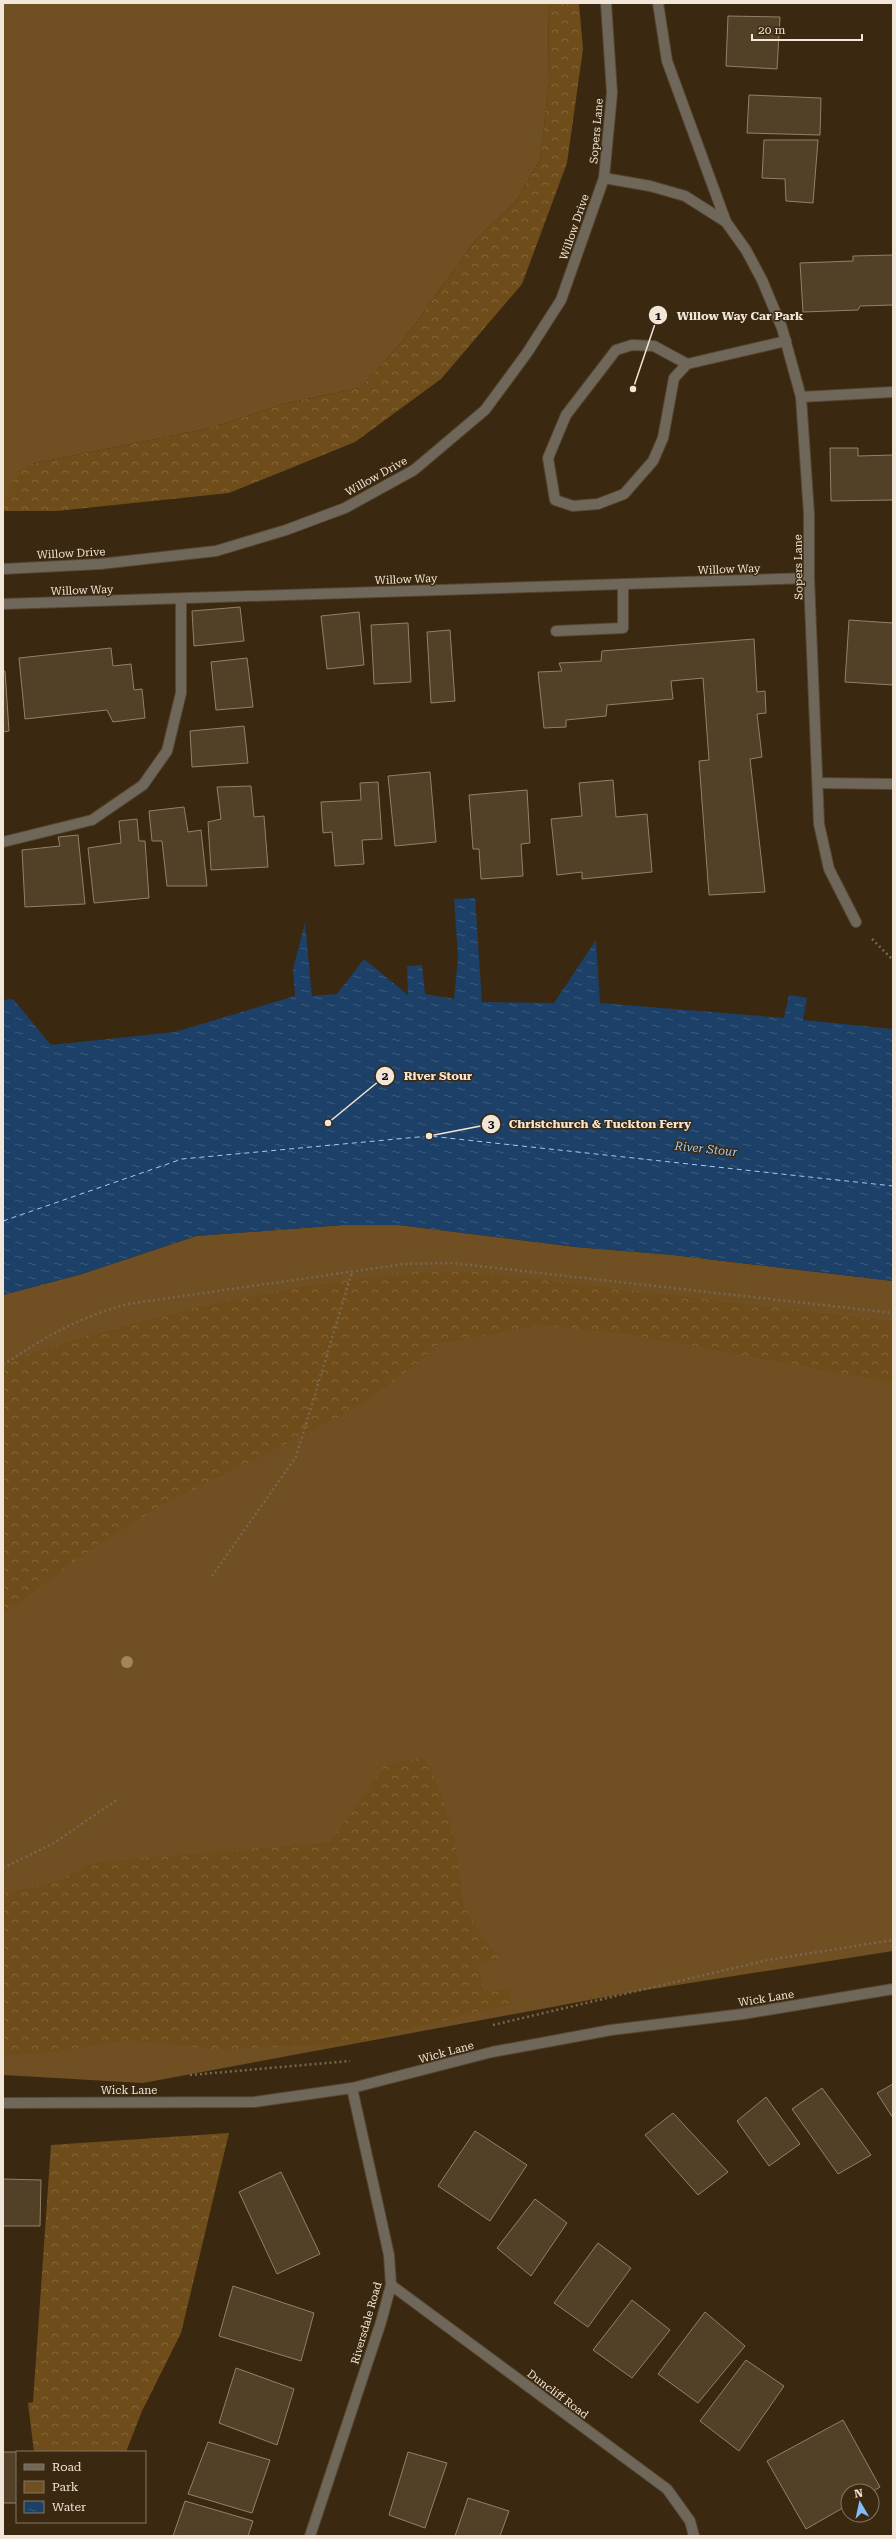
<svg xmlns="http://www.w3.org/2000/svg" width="896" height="2539" viewBox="0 0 896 2539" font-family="'Roboto Serif',serif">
<defs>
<pattern id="forest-crowns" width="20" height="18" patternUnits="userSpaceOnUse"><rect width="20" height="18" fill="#6f4d1b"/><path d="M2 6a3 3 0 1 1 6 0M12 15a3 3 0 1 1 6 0" fill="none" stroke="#84673b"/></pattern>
<pattern id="water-ripples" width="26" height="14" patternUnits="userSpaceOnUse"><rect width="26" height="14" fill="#1c4067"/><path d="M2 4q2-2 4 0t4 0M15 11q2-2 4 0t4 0" fill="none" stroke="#3d5c7c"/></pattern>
</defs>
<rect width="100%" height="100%" fill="#3a2910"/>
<g fill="#704f22">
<polygon points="3,3 548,3 549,82 540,160 515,203 478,237 402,342 360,388 283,404 210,428 31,464 7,495 3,505"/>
<polygon points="343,1225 399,1225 576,1247 673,1255 893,1281 893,1951 627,1993 143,2083 3,2075 3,1295 82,1274 196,1236"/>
</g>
<g fill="url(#forest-crowns)">
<path d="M548 3H579L583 49 567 163 522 284 441 379 355 442 229 493 57 511H3C3 495 16 471 31 464L210 428 283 404 360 388 402 342 478 237 515 203 540 160 549 82Z"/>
<path d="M414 1272H475L893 1321V1383L627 1334 541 1325 438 1344 418 1363 369 1399 314 1430 159 1507 90 1550 3 1615V1364C39 1348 75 1340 113 1329 211 1302 313 1282 414 1272Z"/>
<polygon points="424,1757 443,1797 455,1840 464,1907 485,1940 500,1959 478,1964 484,1991 510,1989 512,2004 353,2043 218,2050 130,2040 39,2054 3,2054 3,1894 57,1881 95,1862 330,1842 385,1765"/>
<polygon points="229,2133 181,2333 142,2411 126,2452 34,2452 28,2403 33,2402 51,2145"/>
</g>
<polygon fill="url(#water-ripples)" points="475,898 482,1002 554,1003 596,940 600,1003 784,1018 789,995 807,998 803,1020 893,1029 893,1281 673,1255 576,1247 399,1225 343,1225 196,1236 82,1274 3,1295 3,1000 13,999 51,1045 175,1032 295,996 293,969 305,923 312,996 337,994 364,959 408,995 407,966 422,965 425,994 454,999 458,957 454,899"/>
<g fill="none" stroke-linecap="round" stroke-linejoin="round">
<polyline stroke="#9ecbff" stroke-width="1" stroke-dasharray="5 4" stroke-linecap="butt" points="3,1221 182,1159 429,1136 893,1186"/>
</g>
<g fill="#524027" stroke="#958066">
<polygon points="728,16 780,17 777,69 726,66"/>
<polygon points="749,95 821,98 820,135 747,133"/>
<polygon points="764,140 818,140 813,203 786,201 785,179 762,178"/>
<polygon points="893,255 893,305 860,306 858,310 803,312 800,263 853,261 853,256"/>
<polygon points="830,448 858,448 858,456 893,455 893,500 831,501"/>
<polygon points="240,607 244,641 194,646 192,611"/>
<polygon points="359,612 364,665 327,669 321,616"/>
<polygon points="849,620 893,623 893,685 845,682"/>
<polygon points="408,623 411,682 374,684 371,625"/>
<polygon points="450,630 455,701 431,703 427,632"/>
<polygon points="754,639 757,692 765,691 766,713 757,714 762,757 750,759 765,892 709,895 699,761 709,760 703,678 671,681 673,699 607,705 606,716 566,720 566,727 544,728 538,672 562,671 559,663 601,661 602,651"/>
<polygon points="111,648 113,666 131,664 134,690 142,689 145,718 113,722 107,710 25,719 19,658"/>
<polygon points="247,658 253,707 216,710 211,662"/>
<polygon points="3,671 5,671 9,731 3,732"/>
<polygon points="244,726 248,763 192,767 190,731"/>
<polygon points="430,772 436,842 395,846 388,776"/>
<polygon points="613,780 616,817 647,814 652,872 582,879 582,872 557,875 551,819 582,816 579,783"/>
<polygon points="378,782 382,839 362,840 364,864 335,866 332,832 323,833 321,802 361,800 360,783"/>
<polygon points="251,786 254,817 264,816 268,867 211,870 208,822 221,819 217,787"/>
<polygon points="527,790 530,843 521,844 523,876 481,879 479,849 473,849 469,795"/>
<polygon points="184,807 188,832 201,830 207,886 167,886 162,841 152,841 149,811"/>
<polygon points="137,819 139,841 145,841 149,898 94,903 88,848 121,843 119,821"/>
<polygon points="78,835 85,904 25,907 22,850 60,846 58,837"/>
<polygon points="893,2084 893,2118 877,2093"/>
<polygon points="822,2088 871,2155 838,2174 792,2109"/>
<polygon points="766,2097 800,2144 769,2166 737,2121"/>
<polygon points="673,2113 728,2172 698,2195 645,2135"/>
<polygon points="475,2131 527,2165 490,2221 438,2186"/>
<polygon points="281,2172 320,2254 277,2274 239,2192"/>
<polygon points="3,2179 41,2180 40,2226 3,2226"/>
<polygon points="535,2199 567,2223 531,2276 497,2248"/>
<polygon points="598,2243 631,2268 588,2327 554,2303"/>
<polygon points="233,2286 314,2313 301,2361 219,2336"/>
<polygon points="632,2300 670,2330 632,2378 593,2350"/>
<polygon points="705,2312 745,2346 698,2403 658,2374"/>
<polygon points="746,2360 784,2386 739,2451 700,2421"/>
<polygon points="236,2368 294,2389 277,2445 219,2423"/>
<polygon points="843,2420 880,2487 872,2492 848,2491 848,2505 806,2529 767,2461"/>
<polygon points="208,2442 270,2460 252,2513 188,2494"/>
<polygon points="3,2452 29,2452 17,2452 17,2503 3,2503"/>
<polygon points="408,2452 447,2463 425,2528 389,2515"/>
<polygon points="468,2498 509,2511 500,2536 455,2536"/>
<polygon points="185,2501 253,2521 248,2536 173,2536"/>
</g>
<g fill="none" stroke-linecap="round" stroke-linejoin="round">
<defs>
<g id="minor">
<polyline points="658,3 667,61 726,222 746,250 762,280 782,328 801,397 809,514 809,578 819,824 829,869 856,922"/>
<polyline points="604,178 650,186 685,196 726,222"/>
<polyline points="687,364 654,346 632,345 616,350 566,415 548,458 555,500 573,506 598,504 624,494 653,461 663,438 674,378 687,364 786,341"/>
<polyline points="801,397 893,392"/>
<polyline points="3,569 100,564 216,551 286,530 345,508 414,470 485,410 527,353 561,300 604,178 612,93 606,3"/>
<polyline points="3,604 809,578"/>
<polyline points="556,631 623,628 623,584"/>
<polyline points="818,783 893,784"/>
<polyline points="3,842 92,820 143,785 167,751 181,693 181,599"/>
<polyline points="3,2103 254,2102 352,2088 492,2052 611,2030 743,2014 893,1989"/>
<polyline points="391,2285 667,2489 690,2521 694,2536"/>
<polyline points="310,2536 381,2322 391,2285 389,2255 352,2088"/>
</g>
</defs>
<use href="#minor" stroke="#574730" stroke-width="12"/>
<g stroke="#776852" stroke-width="2.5" stroke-dasharray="2 3" stroke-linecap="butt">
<polyline points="872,939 893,960"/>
<path d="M3 1365C45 1337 79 1317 128 1304L404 1264 452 1263 893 1313"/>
<polyline points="212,1576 296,1457 352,1272"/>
<polyline points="3,1868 54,1843 118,1799"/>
<polyline points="493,2025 768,1960 893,1940"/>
<polyline points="190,2075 350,2061"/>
</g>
<use href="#minor" stroke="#70675b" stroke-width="10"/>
</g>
<circle fill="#a4845a" cx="127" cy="1662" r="6"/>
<g text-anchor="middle" stroke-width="3" stroke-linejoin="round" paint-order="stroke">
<g font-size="11" fill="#f2e6d8" stroke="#3a2910">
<text transform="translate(596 131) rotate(-85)" y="4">Sopers Lane</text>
<text transform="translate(574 227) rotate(-71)" y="4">Willow Drive</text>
<text transform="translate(376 476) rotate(-29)" y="4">Willow Drive</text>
<text transform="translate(71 553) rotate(-3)" y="4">Willow Drive</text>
<text transform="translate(798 567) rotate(-91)" y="4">Sopers Lane</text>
<text transform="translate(729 569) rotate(-2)" y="4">Willow Way</text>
<text transform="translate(406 579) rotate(-2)" y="4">Willow Way</text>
<text transform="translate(82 590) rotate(-2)" y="4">Willow Way</text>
<text transform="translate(766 1998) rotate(-9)" y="4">Wick Lane</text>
<text transform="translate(446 2052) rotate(-15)" y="4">Wick Lane</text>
<text x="129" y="2094">Wick Lane</text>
<text transform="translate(366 2323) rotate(-74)" y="4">Riversdale Road</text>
<text transform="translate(558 2394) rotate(37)" y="4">Duncliff Road</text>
</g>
<g font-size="12" font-style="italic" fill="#9ecbff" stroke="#3a2910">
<text transform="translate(706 1149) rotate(6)" y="4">River Stour</text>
</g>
</g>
<path fill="none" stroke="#f2e6d8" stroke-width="1.5" d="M633 389L658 315M328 1123L385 1076M429 1136L491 1124"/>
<g fill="#f2e6d8" stroke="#3a2910" stroke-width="1.5">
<circle cx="633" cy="389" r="4"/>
<circle cx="328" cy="1123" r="4"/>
<circle cx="429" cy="1136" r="4"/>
<circle cx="658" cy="315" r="10"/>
<circle cx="385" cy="1076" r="10"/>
<circle cx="491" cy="1124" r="10"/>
</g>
<g font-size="12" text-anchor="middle" font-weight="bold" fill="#111">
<text x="658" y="320">1</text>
<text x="385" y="1080">2</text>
<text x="491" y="1128">3</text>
</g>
<g font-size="12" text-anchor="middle" font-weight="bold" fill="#f2e6d8" stroke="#3a2910" stroke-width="3" stroke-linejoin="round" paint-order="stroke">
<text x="740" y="320">Willow Way Car Park</text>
<text x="438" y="1080">River Stour</text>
<text x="600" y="1128">Christchurch &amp; Tuckton Ferry</text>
</g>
<rect width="896" height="2539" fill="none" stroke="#f2e6d8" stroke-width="8"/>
<rect x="16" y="2451" width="130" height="72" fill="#3a2910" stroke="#847560"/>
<rect x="24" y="2464" width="20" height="6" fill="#70675b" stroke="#847560"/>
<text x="52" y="2471" font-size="12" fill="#f2e6d8">Road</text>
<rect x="24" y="2481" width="20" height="12" fill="#704f22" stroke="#847560"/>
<text x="52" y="2491" font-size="12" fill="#f2e6d8">Park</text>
<rect x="24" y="2501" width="20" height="12" fill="url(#water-ripples)" stroke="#847560"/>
<text x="52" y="2511" font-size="12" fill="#f2e6d8">Water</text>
<g transform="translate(860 2503) rotate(351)"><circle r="19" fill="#3a2910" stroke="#847560"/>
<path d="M0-3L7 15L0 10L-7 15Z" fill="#84bcfb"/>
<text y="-6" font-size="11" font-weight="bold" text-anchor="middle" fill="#f2e6d8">N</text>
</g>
<path d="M752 34v6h110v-6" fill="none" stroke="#f2e6d8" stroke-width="2"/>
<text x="758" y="34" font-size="12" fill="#f2e6d8" stroke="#3a2910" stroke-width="3" paint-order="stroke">20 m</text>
</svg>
